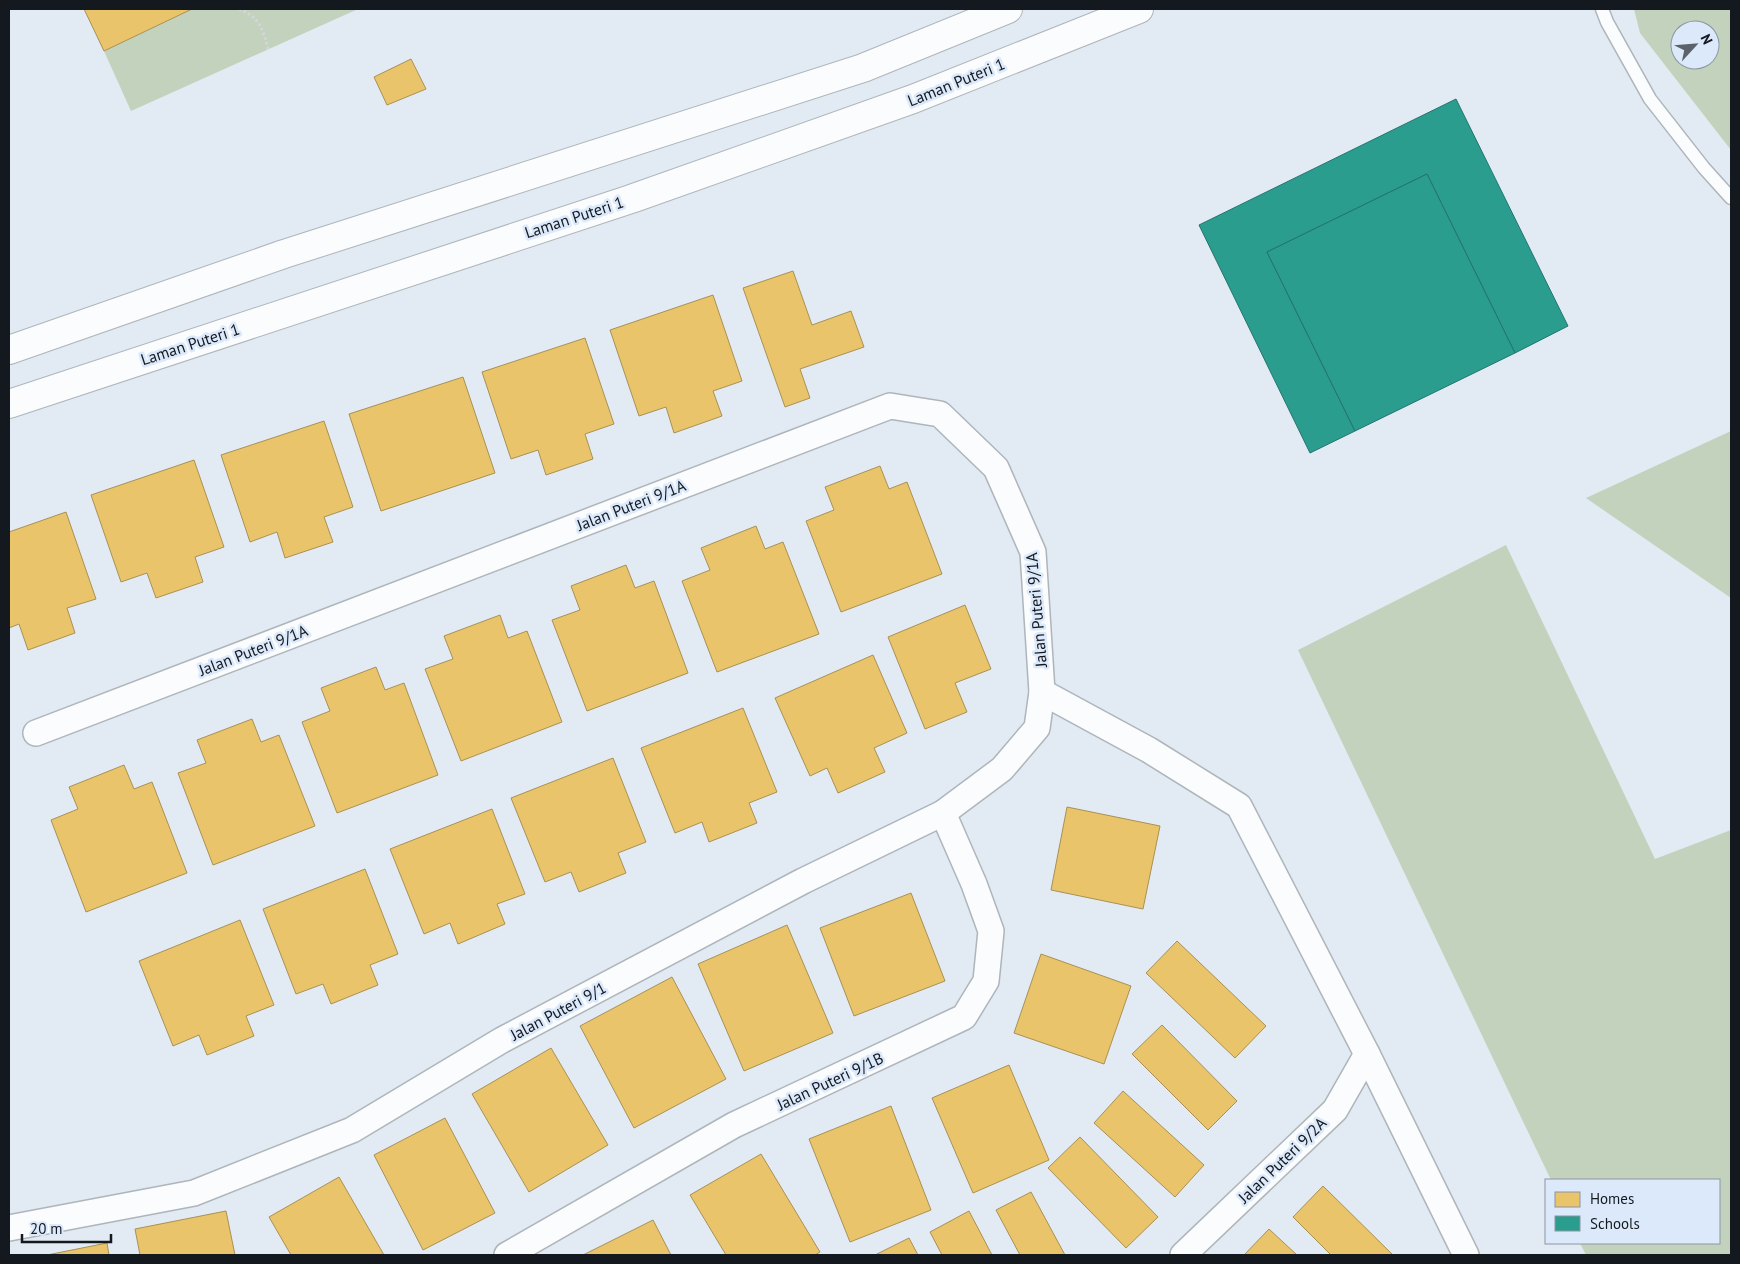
<svg xmlns="http://www.w3.org/2000/svg" width="1740" height="1264" viewBox="0 0 1740 1264" font-family="'PT Sans',sans-serif">
<rect width="100%" height="100%" fill="#e2eaf3"/>
<g fill="#c3d2bc" fill-rule="evenodd">
<polygon points="192,9 358,9 131,111 104,51"/>
<path d="M1634 9H1731V150L1640 33ZM1680 30H1710V60H1680Z"/>
<polygon points="1731,431 1731,598 1586,498"/>
<polygon points="1506,545 1655,859 1731,830 1731,1255 1586,1255 1580,1243 1719,1243 1719,1180 1551,1180 1298,650"/>
</g>
<g fill="#e9c46a" stroke="#a99154">
<polygon points="84,9 192,9 104,51"/>
<polygon points="411,59 426,89 387,105 374,77"/>
<polygon points="793,271 812,325 851,311 864,347 800,369 810,398 785,407 743,288"/>
<polygon points="713,295 742,381 713,391 722,416 674,433 666,407 639,416 610,330"/>
<polygon points="585,338 614,424 585,434 593,459 546,475 538,450 511,459 482,372"/>
<polygon points="463,377 495,473 381,511 349,414"/>
<polygon points="324,421 353,507 324,517 333,542 285,558 277,532 250,542 221,455"/>
<polygon points="194,460 224,547 195,557 203,582 156,598 147,573 121,582 91,495"/>
<polygon points="880,466 889,489 907,482 942,574 841,612 806,521 834,510 825,487"/>
<polygon points="66,512 96,599 67,608 75,633 28,650 19,624 9,628 9,532"/>
<polygon points="756,526 765,549 783,542 819,634 717,672 682,581 710,570 701,548"/>
<polygon points="626,565 635,588 654,581 688,673 587,711 552,620 580,610 571,586"/>
<polygon points="965,605 991,669 955,683 967,712 925,729 888,637"/>
<polygon points="500,615 508,638 527,631 562,722 461,761 425,669 453,659 444,636"/>
<polygon points="873,655 907,733 874,748 885,772 838,793 827,768 810,776 775,698"/>
<polygon points="376,667 385,690 404,683 438,775 337,813 302,722 330,711 321,688"/>
<polygon points="743,708 777,792 749,803 757,823 709,842 702,822 675,833 641,748"/>
<polygon points="252,719 261,742 279,735 315,826 213,865 178,773 206,763 197,740"/>
<polygon points="613,758 646,842 618,853 626,873 579,892 571,872 545,882 511,798"/>
<polygon points="124,765 134,789 152,782 187,873 86,912 51,820 78,809 69,787"/>
<polygon points="1067,807 1160,826 1143,909 1051,890"/>
<polygon points="492,809 525,894 497,904 505,924 458,944 450,923 424,934 390,849"/>
<polygon points="365,869 398,954 370,965 378,985 331,1004 323,984 296,994 263,909"/>
<polygon points="911,893 945,981 854,1016 820,928"/>
<polygon points="240,920 274,1005 246,1016 254,1036 207,1055 199,1035 173,1046 139,961"/>
<polygon points="787,925 833,1033 744,1071 698,964"/>
<polygon points="1177,941 1266,1026 1235,1058 1146,973"/>
<polygon points="1041,954 1131,986 1104,1064 1014,1033"/>
<polygon points="672,977 726,1079 634,1128 580,1026"/>
<polygon points="1162,1025 1237,1101 1208,1130 1132,1054"/>
<polygon points="551,1048 608,1145 529,1192 472,1094"/>
<polygon points="1009,1065 1049,1160 973,1193 932,1098"/>
<polygon points="1123,1091 1204,1165 1175,1197 1094,1123"/>
<polygon points="891,1106 931,1210 850,1242 809,1139"/>
<polygon points="445,1118 495,1213 423,1250 374,1155"/>
<polygon points="1080,1137 1158,1217 1126,1248 1048,1168"/>
<polygon points="761,1154 820,1252 815,1255 726,1255 690,1195"/>
<polygon points="339,1177 384,1255 291,1255 269,1217"/>
<polygon points="1323,1186 1393,1255 1331,1255 1293,1217"/>
<polygon points="1031,1192 1065,1255 1020,1255 996,1210"/>
<polygon points="226,1211 235,1255 140,1255 135,1229"/>
<polygon points="969,1211 992,1255 942,1255 930,1232"/>
<polygon points="653,1220 671,1255 583,1255"/>
<polygon points="1269,1229 1297,1255 1244,1255"/>
<polygon points="909,1238 918,1255 875,1255"/>
<polygon points="107,1243 109,1255 47,1255"/>
</g>
<g fill="#2a9d8f" stroke="#23756d">
<polygon points="1456,99 1568,326 1515,353 1427,174 1267,252 1355,431 1310,453 1199,225"/>
<polygon points="1427,174 1515,353 1355,431 1267,252"/>
</g>
<g fill="none" stroke-linecap="round" stroke-linejoin="round">
<defs>
<polyline id="lane" points="1602,9 1607,22 1650,99 1704,168 1731,198"/>
<g id="street">
<polyline points="1042,692 1149,750 1239,806 1367,1054 1466,1255"/>
<polyline points="9,1228 194,1193 352,1130 502,1040 803,881 943,813 1002,769 1037,728 1042,692 1033,552 996,468 940,414 890,406 36,733"/>
<polyline points="507,1255 734,1125 964,1017 986,981 991,931 974,884 943,813"/>
<polyline points="1183,1255 1335,1110 1367,1054"/>
</g>
<g id="secondary">
<polyline points="9,350 284,254 863,68 1008,9"/>
<polyline points="9,404 631,199 913,99 1139,9"/>
</g>
</defs>
<use href="#lane" stroke="#aeb5bb" stroke-width="15"/>
<use href="#street" stroke="#aeb5bb" stroke-width="28"/>
<use href="#secondary" stroke="#aeb5bb" stroke-width="30"/>
<path stroke="#d4d6da" stroke-width="3" stroke-dasharray="2.5 2.5" stroke-linecap="butt" d="M239 9C259 17 263 28 268 49"/>
<use href="#lane" stroke="#fbfcfd" stroke-width="12"/>
<use href="#street" stroke="#fbfcfd" stroke-width="25"/>
<use href="#secondary" stroke="#fbfcfd" stroke-width="28"/>
</g>
<g text-anchor="middle" stroke-width="5" stroke-linejoin="round" paint-order="stroke">
<g font-size="16" fill="#14191f" stroke="#dbe9fa">
<text transform="translate(956 82) rotate(-22)" y="6">Laman Puteri 1</text>
<text transform="translate(574 217) rotate(-18)" y="6">Laman Puteri 1</text>
<text transform="translate(190 344) rotate(-18)" y="6">Laman Puteri 1</text>
<text transform="translate(631 505) rotate(-21)" y="6">Jalan Puteri 9/1A</text>
<text transform="translate(1036 610) rotate(-95)" y="6">Jalan Puteri 9/1A</text>
<text transform="translate(253 650) rotate(-21)" y="6">Jalan Puteri 9/1A</text>
<text transform="translate(558 1011) rotate(-28)" y="6">Jalan Puteri 9/1</text>
<text transform="translate(830 1081) rotate(-25)" y="6">Jalan Puteri 9/1B</text>
<text transform="translate(1282 1160) rotate(-44)" y="6">Jalan Puteri 9/2A</text>
</g>
</g>
<rect width="1740" height="1264" fill="none" stroke="#14191f" stroke-width="20"/>
<rect x="1545" y="1179" width="175" height="65" fill="#dbe9fa" stroke="#8b96a2"/>
<rect x="1555" y="1192" width="25" height="15" fill="#e9c46a" stroke="#8b96a2"/>
<text x="1590" y="1204" font-size="15" fill="#14191f">Homes</text>
<rect x="1555" y="1216" width="25" height="15" fill="#2a9d8f" stroke="#8b96a2"/>
<text x="1590" y="1229" font-size="15" fill="#14191f">Schools</text>
<g transform="translate(1695 45) rotate(64)"><circle r="24" fill="#dbe9fa" stroke="#8b96a2"/>
<path d="M0-4L9 19L0 12L-9 19Z" fill="#5c6269"/>
<text y="-8" font-size="14" font-weight="bold" text-anchor="middle" fill="#14191f">N</text>
</g>
<path d="M22 1234v8h89v-8" fill="none" stroke="#14191f" stroke-width="2.5"/>
<text x="30" y="1234" font-size="15" fill="#14191f" stroke="#dbe9fa" stroke-width="4" paint-order="stroke">20 m</text>
</svg>
